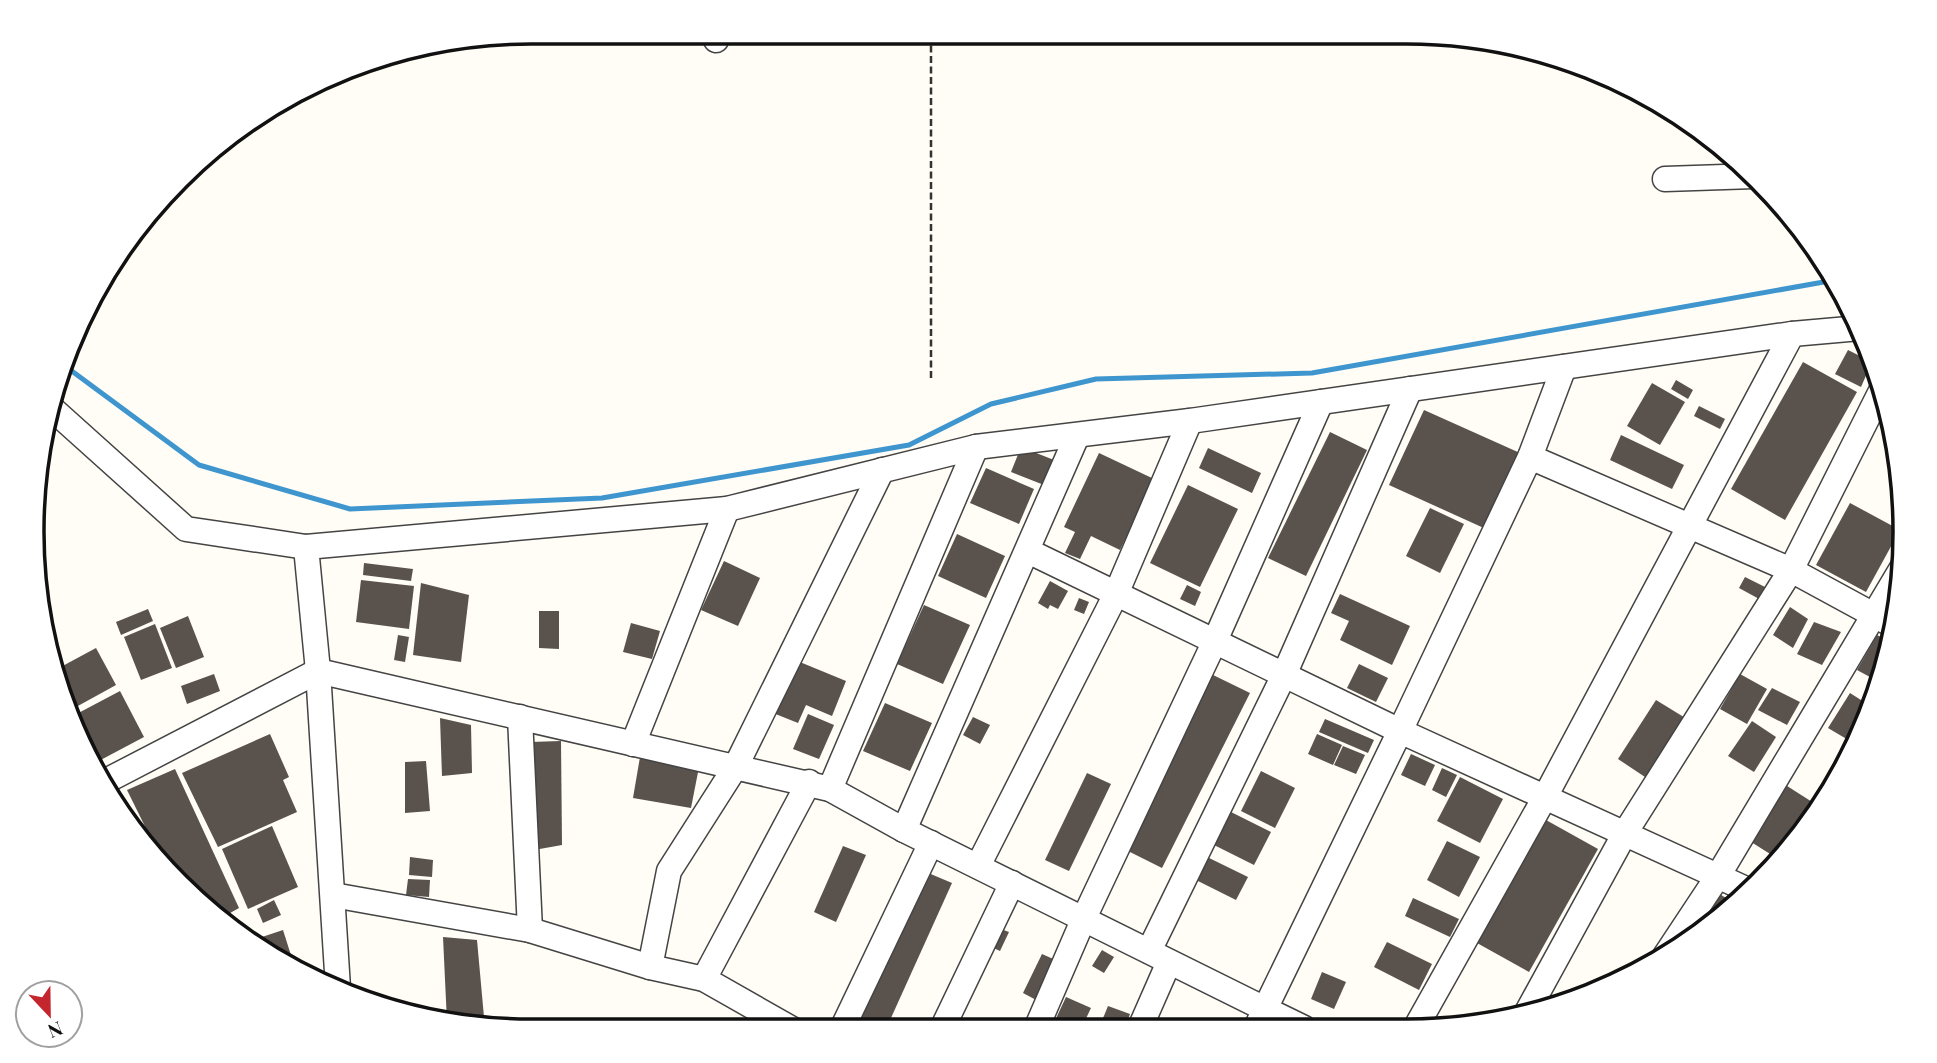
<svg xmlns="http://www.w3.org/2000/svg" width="1937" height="1063" viewBox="0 0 1937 1063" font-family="'Playfair Display',serif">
<rect width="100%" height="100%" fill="#fffdf5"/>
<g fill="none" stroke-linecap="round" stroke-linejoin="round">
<polyline stroke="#3f96cf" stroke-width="5" points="65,366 199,465 350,509 602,498 909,445 991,404 1096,379 1312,373 1835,280"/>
</g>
<g fill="#5a524d">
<polygon points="1848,350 1872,362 1861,387 1835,374"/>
<polygon points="1803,362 1857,392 1785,520 1731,489"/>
<polygon points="1676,380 1693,390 1688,399 1671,389"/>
<polygon points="1652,383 1685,402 1660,445 1627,426"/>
<polygon points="1699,406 1725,419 1720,429 1694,416"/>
<polygon points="1424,410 1520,453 1486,529 1389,485"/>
<polygon points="1330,432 1367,450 1306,576 1268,558"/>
<polygon points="1621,435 1684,465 1672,489 1610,460"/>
<polygon points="1021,447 1054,460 1044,485 1011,472"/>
<polygon points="1208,448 1261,473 1252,493 1199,468"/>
<polygon points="1099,453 1154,479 1120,550 1091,536 1080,559 1065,553 1075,532 1064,527"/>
<polygon points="986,468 1034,489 1019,524 970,503"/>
<polygon points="1188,485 1238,509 1200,587 1150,563"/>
<polygon points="1850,503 1900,530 1866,592 1816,565"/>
<polygon points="1430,508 1464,524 1440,573 1406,556"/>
<polygon points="957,534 1005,556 986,598 938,576"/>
<polygon points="724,561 760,578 738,626 701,610"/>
<polygon points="364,563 413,569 411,581 363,575"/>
<polygon points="1745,577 1767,588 1761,600 1739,588"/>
<polygon points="361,580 414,586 409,629 356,622"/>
<polygon points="1050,581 1068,591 1058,609 1050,605 1048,609 1038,603"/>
<polygon points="421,583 469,595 461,662 413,655"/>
<polygon points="1187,585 1201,592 1195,606 1180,599"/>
<polygon points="1340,594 1410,626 1392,665 1340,640 1349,621 1331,613"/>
<polygon points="1079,598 1089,602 1084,614 1074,610"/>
<polygon points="924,605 970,625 943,684 897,664"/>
<polygon points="1790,607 1808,619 1793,648 1773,635"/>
<polygon points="148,609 153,621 121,635 116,622"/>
<polygon points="539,611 559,611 559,649 539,648"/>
<polygon points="188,616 204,657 176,668 160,628"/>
<polygon points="1814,622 1841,632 1822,665 1797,654"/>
<polygon points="631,623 660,631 652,659 623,652"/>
<polygon points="155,624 172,668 141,680 124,637"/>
<polygon points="398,635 409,637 405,662 394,660"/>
<polygon points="1877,635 1891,642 1881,683 1857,670"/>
<polygon points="96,648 116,685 67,712 57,669"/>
<polygon points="795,660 846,681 832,716 806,705 798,723 773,713"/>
<polygon points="1359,664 1388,678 1376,702 1347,688"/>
<polygon points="214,674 220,691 187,704 181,686"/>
<polygon points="1211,674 1250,693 1162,868 1124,849"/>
<polygon points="1740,674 1767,689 1747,724 1720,709"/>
<polygon points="1772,688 1800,702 1787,725 1758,710"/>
<polygon points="120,691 144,737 95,763 69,718"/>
<polygon points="1850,693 1872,707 1855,744 1828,728"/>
<polygon points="1656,700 1687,719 1648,779 1618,759"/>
<polygon points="885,703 932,723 910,771 863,751"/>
<polygon points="808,714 834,725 819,759 793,749"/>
<polygon points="973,717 990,725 980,744 963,735"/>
<polygon points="440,718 471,725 472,773 442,776"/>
<polygon points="1325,719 1374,740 1368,753 1319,732"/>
<polygon points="1752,721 1776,737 1754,772 1728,756"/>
<polygon points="270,734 289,777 283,780 297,812 218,847 182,773"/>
<polygon points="1317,734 1342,745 1333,765 1308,754"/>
<polygon points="561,741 562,845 534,850 530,742"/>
<polygon points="1343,746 1365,755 1356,774 1334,765"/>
<polygon points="1411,754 1435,765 1425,786 1401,775"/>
<polygon points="640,757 699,767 691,808 633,798"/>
<polygon points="426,761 430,811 405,813 405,762"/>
<polygon points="1442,768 1457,775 1446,797 1432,790"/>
<polygon points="175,769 239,908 223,917 167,871 127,790"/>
<polygon points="1261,771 1295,788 1275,828 1241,811"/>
<polygon points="1087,773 1111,784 1069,871 1045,860"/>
<polygon points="1460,777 1503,799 1480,843 1437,821"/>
<polygon points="1784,784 1820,807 1781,861 1748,840"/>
<polygon points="1231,812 1271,832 1254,865 1214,845"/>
<polygon points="1546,820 1598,849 1529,972 1477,943"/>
<polygon points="272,826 298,887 248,909 222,849"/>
<polygon points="1447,841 1480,857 1459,897 1427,880"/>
<polygon points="843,846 866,855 836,922 814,912"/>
<polygon points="1205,856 1248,877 1236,900 1194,879"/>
<polygon points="410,857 433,860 432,877 409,875"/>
<polygon points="926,872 952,883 886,1029 882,1029 860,1019"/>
<polygon points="408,879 430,880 429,897 406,895"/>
<polygon points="1718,893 1734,903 1705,928 1699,924"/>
<polygon points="1413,898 1459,919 1450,937 1405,916"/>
<polygon points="274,900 281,915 263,923 257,909"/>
<polygon points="998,928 1009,932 1000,951 989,946"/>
<polygon points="283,930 296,971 282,965 258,945 256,939"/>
<polygon points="443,937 477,940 485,1028 447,1022"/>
<polygon points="1387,942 1432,964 1419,990 1374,967"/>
<polygon points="1102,950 1114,957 1104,973 1092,966"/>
<polygon points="1042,954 1060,962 1040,1002 1023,993"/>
<polygon points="1322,972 1346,982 1334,1009 1311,999"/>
<polygon points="1066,997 1091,1008 1081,1029 1051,1029"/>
<polygon points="1108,1006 1130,1014 1125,1028 1099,1028"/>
</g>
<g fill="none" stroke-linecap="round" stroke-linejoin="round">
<defs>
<g id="minor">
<polyline points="716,40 717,32"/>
<polyline points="1665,179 1754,176"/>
<polyline points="48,405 186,529 306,547 727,509 976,447 1190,421 1792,334 1860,328"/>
<polyline points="1530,457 1791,570 1883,387"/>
<polyline points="306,547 318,671 338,988"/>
<polyline points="1028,551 1400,731 1530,457 1564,367"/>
<polyline points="520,717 530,930"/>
<polyline points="633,744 727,509"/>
<polyline points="106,781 318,671 830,789 904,830 1265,1009 1400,731 1748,890"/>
<polyline points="830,789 976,447"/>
<polyline points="904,830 1077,436"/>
<polyline points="978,866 1116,594 1190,421"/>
<polyline points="333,895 530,930 650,967 704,979 792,1029"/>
<polyline points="1149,951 1284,675 1410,389"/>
<polyline points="1665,956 1718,876 1902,568"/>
<polyline points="650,967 669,871 736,766 882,470"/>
<polyline points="704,979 809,782"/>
<polyline points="1526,1014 1625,833 1791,570 1894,626"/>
<polyline points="1416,1027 1545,797 1792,334"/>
<polyline points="1140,1028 1169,962"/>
<polyline points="1256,1028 1265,1009 1304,1028"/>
<polyline points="842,1029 931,843"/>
<polyline points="942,1029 1012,883"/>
<polyline points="1036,1029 1084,918 1214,643 1321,402"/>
</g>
</defs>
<use href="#minor" stroke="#444" stroke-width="27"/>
<polyline stroke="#333" stroke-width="2.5" stroke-dasharray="7 3.5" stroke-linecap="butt" points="931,378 931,32"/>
<use href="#minor" stroke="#fff" stroke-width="24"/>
</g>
<path d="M0 0H1937V1063H0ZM531 44H1406A487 487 0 0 1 1893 531V532A487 487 0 0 1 1406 1019H531A487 487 0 0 1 44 532V531A487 487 0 0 1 531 44Z" fill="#fff" fill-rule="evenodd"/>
<path fill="none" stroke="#111" stroke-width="3.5" d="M531 44H1406A487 487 0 0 1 1893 531V532A487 487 0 0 1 1406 1019H531A487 487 0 0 1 44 532V531A487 487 0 0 1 531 44Z"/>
<g transform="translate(49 1014) rotate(158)"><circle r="33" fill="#ffffff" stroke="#a0a0a0" stroke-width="2"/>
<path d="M0-5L12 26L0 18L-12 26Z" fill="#c4262e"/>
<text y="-10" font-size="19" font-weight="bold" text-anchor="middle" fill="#111111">N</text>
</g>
</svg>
